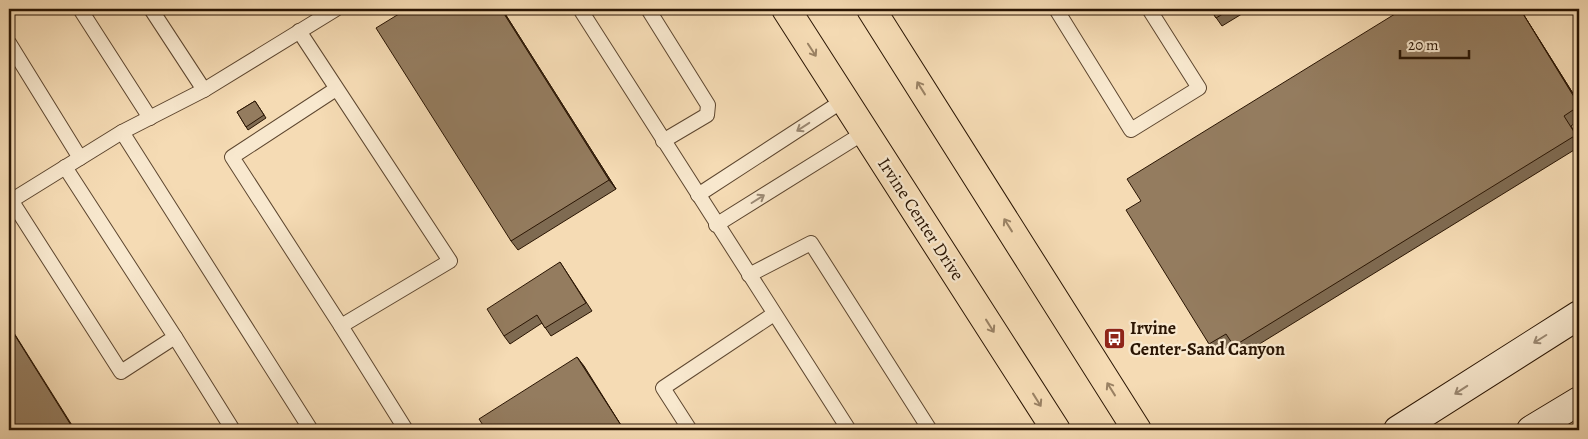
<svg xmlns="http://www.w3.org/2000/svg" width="1588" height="439" viewBox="0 0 1588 439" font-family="Alegreya,serif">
<rect width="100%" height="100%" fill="#f5dbb4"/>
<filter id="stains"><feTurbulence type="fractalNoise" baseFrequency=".004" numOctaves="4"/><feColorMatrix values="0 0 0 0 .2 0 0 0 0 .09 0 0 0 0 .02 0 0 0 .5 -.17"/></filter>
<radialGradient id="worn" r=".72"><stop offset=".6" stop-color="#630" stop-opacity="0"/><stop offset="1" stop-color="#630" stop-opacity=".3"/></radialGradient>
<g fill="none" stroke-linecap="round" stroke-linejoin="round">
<defs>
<g id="lane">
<polyline points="80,9 150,118"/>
<polyline points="151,9 204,90 336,9"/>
<polyline points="580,9 849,430"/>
<polyline points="648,9 708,105 707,115 663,141"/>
<polyline points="1056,9 1131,130 1199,88 1149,9"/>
<polyline points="299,31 450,261 341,326 232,157 336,89"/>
<polyline points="9,43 80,158 9,202"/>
<polyline points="122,132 204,90"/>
<polyline points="80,158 122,132 311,430"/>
<polyline points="698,195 844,100"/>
<polyline points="11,200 121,372 175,337 65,167"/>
<polyline points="716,225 865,132"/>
<polyline points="749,275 811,243 930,430"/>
<polyline points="341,326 406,430"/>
<polyline points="175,337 233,430"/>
<polyline points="690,430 663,388 774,314"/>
</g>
<g id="secondary">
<polyline points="1398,430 1579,315"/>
<polyline points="1531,430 1579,401"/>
</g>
<g id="primary">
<polyline points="786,9 1056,430"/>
<polyline points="871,9 1137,430"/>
</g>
</defs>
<use href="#lane" stroke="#5d462f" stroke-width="16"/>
<use href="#secondary" stroke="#2a1503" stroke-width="30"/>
<use href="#primary" stroke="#2a1503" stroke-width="30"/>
<use href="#lane" stroke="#f8e8ce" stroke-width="14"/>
<use href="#secondary" stroke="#f8e8ce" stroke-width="28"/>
<use href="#primary" stroke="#f5dbb4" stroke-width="28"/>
</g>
<g fill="#7f6b52" stroke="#2a1503">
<polygon points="502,9 616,189 518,250 511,241"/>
<polygon points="1210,9 1250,9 1222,26"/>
<polygon points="1403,9 1520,9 1579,103 1579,120 1571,126 1579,139 1579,147 1240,356 1232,344 1216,354 1209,344 1141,201"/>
<polygon points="255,101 266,118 248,130 237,112"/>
<polygon points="560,262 592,311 551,336 542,323 510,344 504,336"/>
</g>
<g fill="#685742" stroke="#2a1503">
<polygon points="501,9 502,9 616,189 609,180"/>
<polygon points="1520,9 1579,103 1579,105"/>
<polygon points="9,325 75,430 74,430 9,326"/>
<polygon points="577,357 584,366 624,430"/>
</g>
<g fill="#947c5f" stroke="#2a1503">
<polygon points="407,9 501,9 609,180 511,241 376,28"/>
<polygon points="1210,9 1231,9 1216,18"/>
<polygon points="1403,9 1520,9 1579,105 1579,106 1564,116 1576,135 1234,346 1226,334 1209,344 1126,210 1141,201 1127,179"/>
<polygon points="255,101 264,115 246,127 237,112"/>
<polygon points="560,262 586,303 545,328 537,315 504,336 487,309"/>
<polygon points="9,326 74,430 9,430"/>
<polygon points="577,357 624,430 486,430 479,419"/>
</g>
<defs><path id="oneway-shaft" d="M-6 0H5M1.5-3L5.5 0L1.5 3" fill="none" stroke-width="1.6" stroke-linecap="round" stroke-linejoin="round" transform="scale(1.25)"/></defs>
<g stroke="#9a8264">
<use href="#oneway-shaft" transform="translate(812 50) rotate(57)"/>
<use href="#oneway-shaft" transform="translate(921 88) rotate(-122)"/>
<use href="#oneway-shaft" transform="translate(1008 225) rotate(-122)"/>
<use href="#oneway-shaft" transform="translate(990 326) rotate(58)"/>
<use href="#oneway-shaft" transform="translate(1111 389) rotate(-122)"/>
<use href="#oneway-shaft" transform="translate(1037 400) rotate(58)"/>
</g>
<g stroke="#9b8973">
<use href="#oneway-shaft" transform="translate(803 127) rotate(147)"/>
<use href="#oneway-shaft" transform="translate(758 199) rotate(-32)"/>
<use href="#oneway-shaft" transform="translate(1540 339) rotate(148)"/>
<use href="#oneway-shaft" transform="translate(1461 390) rotate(147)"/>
</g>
<defs>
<symbol id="bus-square" viewBox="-11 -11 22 22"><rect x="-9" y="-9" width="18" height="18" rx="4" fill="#8f2418" stroke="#f8e8ce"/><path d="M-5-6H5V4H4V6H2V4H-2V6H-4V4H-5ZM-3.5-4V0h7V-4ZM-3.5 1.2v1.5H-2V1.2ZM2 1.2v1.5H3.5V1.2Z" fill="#fff"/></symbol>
</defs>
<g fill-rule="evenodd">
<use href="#bus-square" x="1102" y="326" width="25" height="25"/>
</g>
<g text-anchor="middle" stroke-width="4.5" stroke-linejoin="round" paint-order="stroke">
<g font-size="18" fill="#2a1503" stroke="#f8e8ce">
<text transform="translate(921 219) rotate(57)" y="6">Irvine Center Drive</text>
</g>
<g font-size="18" font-weight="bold" fill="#2a1503" stroke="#f8e8ce" text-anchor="start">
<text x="1130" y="334">Irvine<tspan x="1130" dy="21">Center-Sand Canyon</tspan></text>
</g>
</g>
<rect width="1588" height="439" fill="none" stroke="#f5dbb4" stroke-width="30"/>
<rect x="10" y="10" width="1568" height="419" fill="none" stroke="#2a1503" stroke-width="2.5"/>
<rect x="15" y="15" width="1558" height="409" fill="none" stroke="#2a1503"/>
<path d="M1400 50v8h69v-8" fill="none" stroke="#2a1503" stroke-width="2.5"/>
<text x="1408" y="50" font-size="15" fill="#2a1503" stroke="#f8e8ce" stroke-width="4" paint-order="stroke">20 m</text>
<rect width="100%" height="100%" filter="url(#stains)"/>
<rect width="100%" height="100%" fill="url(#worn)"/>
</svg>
